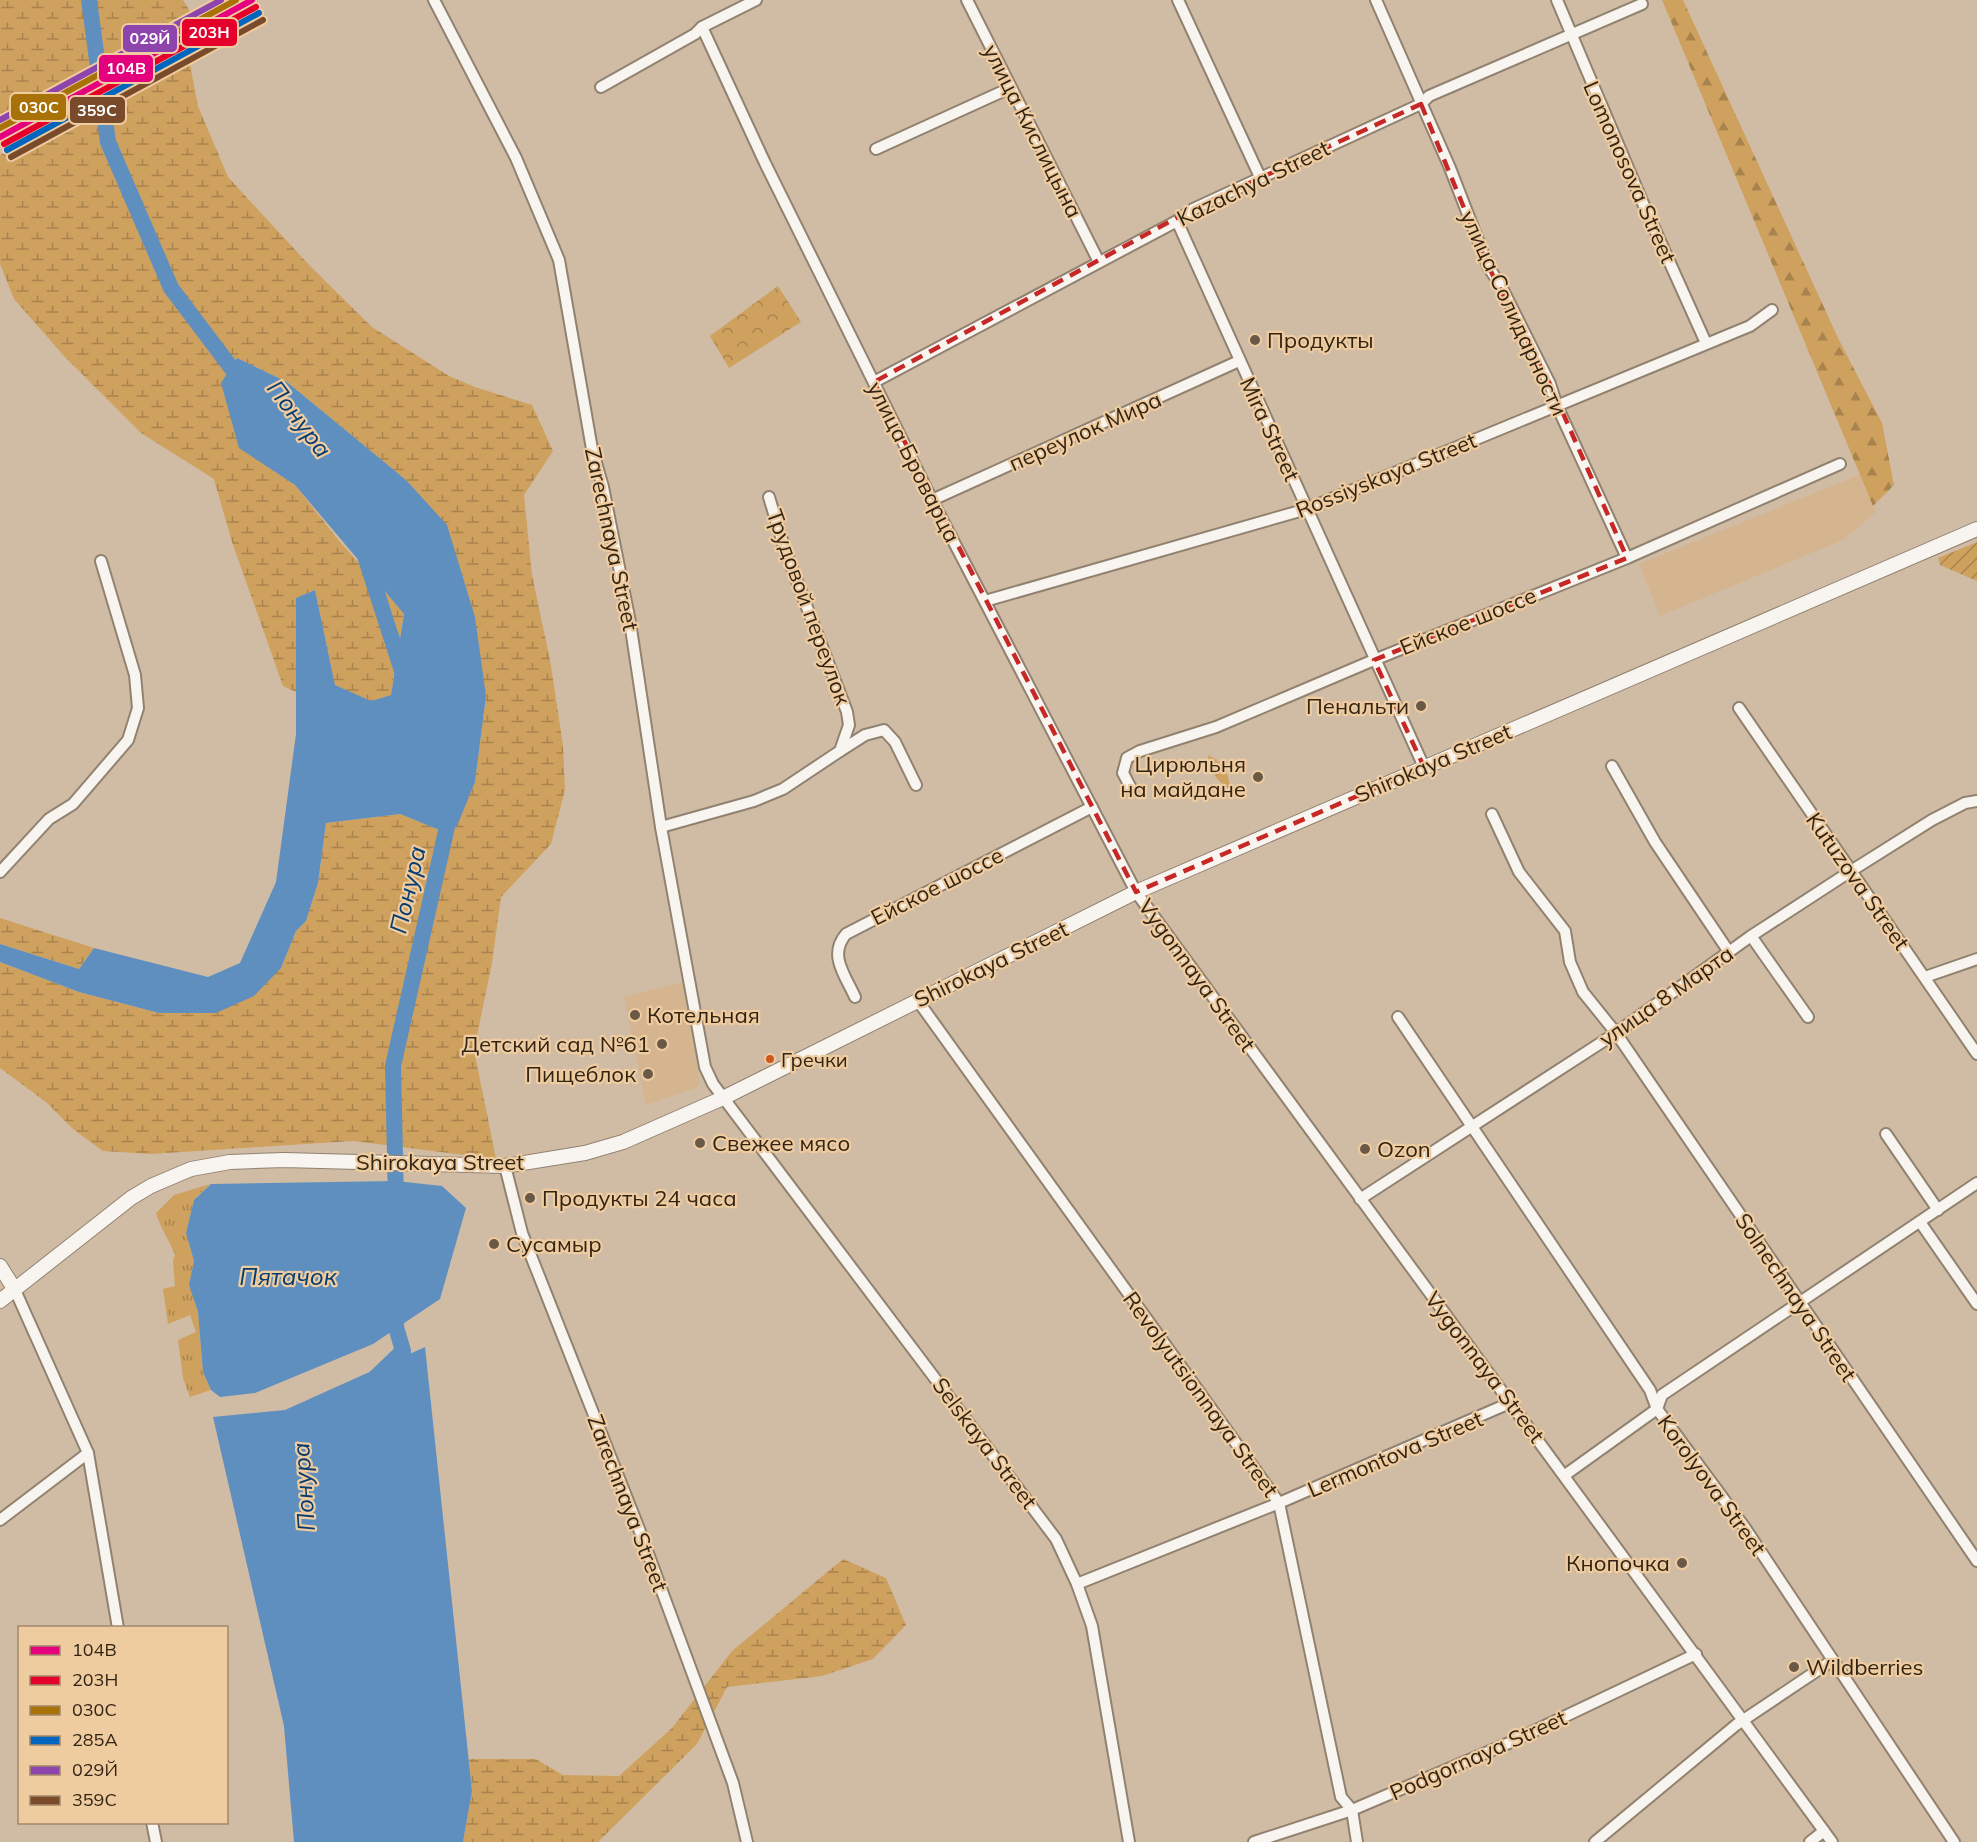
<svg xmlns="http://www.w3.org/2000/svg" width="1977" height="1842" viewBox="0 0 1977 1842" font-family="Mulish,sans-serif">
<defs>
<pattern id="grass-tufts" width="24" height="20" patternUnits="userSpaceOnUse" patternTransform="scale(1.5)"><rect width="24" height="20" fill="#cfa15f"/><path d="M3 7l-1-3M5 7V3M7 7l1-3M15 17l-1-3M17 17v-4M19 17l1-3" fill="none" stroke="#a9834d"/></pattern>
<pattern id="forest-firs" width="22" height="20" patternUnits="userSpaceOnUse" patternTransform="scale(1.5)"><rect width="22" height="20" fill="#cfa15f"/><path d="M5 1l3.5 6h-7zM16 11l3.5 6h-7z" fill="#a9834d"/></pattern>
<pattern id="wetland-marsh" width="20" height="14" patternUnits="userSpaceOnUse" patternTransform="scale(1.5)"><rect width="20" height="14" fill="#cfa15f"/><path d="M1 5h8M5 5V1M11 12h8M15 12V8" fill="none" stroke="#a9834d"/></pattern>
<pattern id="park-crowns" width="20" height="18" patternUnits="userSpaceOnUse" patternTransform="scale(1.5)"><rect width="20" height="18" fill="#cfa15f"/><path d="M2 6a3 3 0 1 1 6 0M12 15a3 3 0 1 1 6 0" fill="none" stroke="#a9834d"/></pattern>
<pattern id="garden-furrows" width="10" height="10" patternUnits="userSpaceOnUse" patternTransform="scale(1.5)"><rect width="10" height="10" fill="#cfa15f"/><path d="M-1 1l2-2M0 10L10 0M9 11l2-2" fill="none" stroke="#a9834d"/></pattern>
</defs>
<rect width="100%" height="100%" fill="#d0bca4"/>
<g fill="#d5b590">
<polygon points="1859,475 1876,512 1843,540 1660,616 1639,564"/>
<polygon points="682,982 700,1081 696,1088 646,1105 624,997"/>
</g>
<g fill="url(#grass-tufts)">
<path d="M1208 755C1222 762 1229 772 1230 789 1216 781 1209 770 1208 755Z"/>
<path d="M210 1184 194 1200 186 1233 194 1261 190 1285 198 1312 203 1372 211 1390 190 1397 183 1378 178 1340 196 1332 190 1315 168 1324 163 1289 175 1286 173 1261 175 1255C169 1239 161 1230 156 1213L174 1195Z"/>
</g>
<polygon fill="url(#forest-firs)" points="1662,0 1683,0 1839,340 1882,423 1894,485 1873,506"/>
<g fill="url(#wetland-marsh)">
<polygon points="0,0 183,0 194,18 0,132"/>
<polygon points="188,54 198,106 228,177 310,266 372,327 449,376 475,387 532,405 553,451 524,495 532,575 550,660 563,745 565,790 551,844 501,897 492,963 474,1050 496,1159 353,1141 151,1154 103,1151 73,1129 46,1102 0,1068 0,962 79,992 159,1013 281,968 296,931 306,921 318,883 326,823 400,814 437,829 475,782 486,696 406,480 287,382 237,358 268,467 295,485 340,542 404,613 391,695 371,701 335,686 315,590 296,598 296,692 283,686 232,542 214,479 141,433 64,356 14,299 0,264 0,155"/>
<polygon points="0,918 94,948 79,969 0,944"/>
<polygon points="843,1559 886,1578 906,1625 873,1659 822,1676 727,1687 697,1744 598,1842 463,1842 472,1791 469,1759 536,1759 563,1775 619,1776 672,1728 732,1651"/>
</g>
<polygon fill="url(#park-crowns)" points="778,286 801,322 729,368 710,336"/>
<polygon fill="url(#garden-furrows)" points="1977,542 1977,581 1940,565 1938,558"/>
<g fill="#5f8fbe">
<polygon points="237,358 287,382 406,480 447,525 475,617 486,696 475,782 457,826 437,829 400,814 326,823 318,883 306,921 296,931 281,968 254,996 216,1013 159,1013 79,992 0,962 0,944 79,969 94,948 208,977 240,963 276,882 296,734 296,598 315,590 335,685 371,701 391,695 404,614 295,485 239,448 221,383"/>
<polygon points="396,1181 442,1186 466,1208 440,1299 373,1344 255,1393 220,1397 211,1390 203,1372 198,1312 189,1285 194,1261 186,1233 194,1200 211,1184"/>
<polygon points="425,1347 472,1791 463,1842 294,1842 284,1726 213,1417 285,1410"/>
</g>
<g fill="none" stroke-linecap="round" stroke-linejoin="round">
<g stroke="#5f8fbe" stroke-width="16">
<polyline points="89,0 108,142 171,288 245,386"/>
<polyline points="365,556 404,677"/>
<polyline points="396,1201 393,1066 449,818 445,807"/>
<polyline points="376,1377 403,1351 396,1327 397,1305"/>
</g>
<defs>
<g id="minor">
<polyline points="434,0 516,158 559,260 592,449 603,487 630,622 661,827 705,1067 713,1084 1056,1539 1077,1584 1092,1626 1129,1842"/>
<polyline points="967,0 1099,262"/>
<polyline points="1178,0 1260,177"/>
<polyline points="1376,0 1450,168 1488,266 1503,290 1550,384 1557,406 1627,558"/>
<polyline points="1557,0 1642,201 1706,343"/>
<polyline points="702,27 765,163 932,500 1136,892 1832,1842"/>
<polyline points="601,87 695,34 702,27 756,0"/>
<polyline points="876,149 1010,88"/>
<polyline points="1177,221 1424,767"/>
<polyline points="874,382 1177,221 1193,209 1421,104 1429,96 1642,4"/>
<polyline points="932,500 1239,361"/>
<polyline points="985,601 1307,509 1750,326 1772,310"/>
<polyline points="1739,708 1977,1054"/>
<polyline points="840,751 865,735 884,730 895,742 916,785"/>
<polyline points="1612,766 1655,842 1729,952"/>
<polyline points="1132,790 1123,773 1127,758 1140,751 1216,727 1374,660 1627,558 1840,464"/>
<polyline points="1492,814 1519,872 1565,931 1570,962 1583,992 1616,1033 1977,1561"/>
<polyline points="661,827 754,801 783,789 840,751 849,725 847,712 785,550 769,497"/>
<polyline points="0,872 49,819 73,804 128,740 138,708 135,675 101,561"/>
<polyline points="1751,936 1808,1017"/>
<polyline points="1925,977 1977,959"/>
<path d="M855 997C845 975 828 955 846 934L1092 807"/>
<polyline points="918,1001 1279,1503 1341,1797 1352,1810 1357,1842"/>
<polyline points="1398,1017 1650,1390 1657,1409 1745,1528 1954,1842"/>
<polyline points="1886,1134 1938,1210"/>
<polyline points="505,1166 522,1233 639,1529 733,1783 747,1842"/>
<polyline points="1360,1199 1616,1033 1751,936 1851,871 1932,820 1965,803 1977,801"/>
<polyline points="1920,1222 1977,1304"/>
<polyline points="15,1290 88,1453 118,1628"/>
<polyline points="1565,1475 1657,1409 1662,1395 1977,1183"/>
<polyline points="0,1520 88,1453"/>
<polyline points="1077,1584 1279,1503 1512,1402"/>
<polyline points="152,1822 156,1842"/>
<polyline points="1254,1842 1352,1810 1509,1743 1696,1654"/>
<polyline points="1595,1842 1736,1725 1833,1660"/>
<polyline points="1810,1842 1824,1831"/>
</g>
<g id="major">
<polyline points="0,1266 15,1290"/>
<polyline points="0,1301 131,1198 151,1186 191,1169 230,1162 284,1160 505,1166 585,1153 623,1142 723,1098 1136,892 1977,529"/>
</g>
</defs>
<use href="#minor" stroke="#918270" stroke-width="14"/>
<use href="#major" stroke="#918270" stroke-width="16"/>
<use href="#minor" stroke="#f8f5f1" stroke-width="10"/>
<use href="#major" stroke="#f8f5f1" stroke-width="14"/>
<defs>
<polyline id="rail-1" points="0,137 252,0"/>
<polyline id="rail-2" points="4,144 256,7"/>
<polyline id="rail-3" points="0,128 236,0"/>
<polyline id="rail-4" points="7,150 259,13"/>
<polyline id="rail-5" points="0,120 221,0"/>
<polyline id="rail-6" points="11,157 263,20"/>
</defs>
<use href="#rail-1" stroke="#efcba0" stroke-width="10"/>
<use href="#rail-2" stroke="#efcba0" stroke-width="10"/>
<use href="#rail-3" stroke="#efcba0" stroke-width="10"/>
<use href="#rail-4" stroke="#efcba0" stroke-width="10"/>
<use href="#rail-5" stroke="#efcba0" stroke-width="10"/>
<use href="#rail-6" stroke="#efcba0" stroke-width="10"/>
<use href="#rail-1" stroke="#e5007d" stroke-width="6"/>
<use href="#rail-2" stroke="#e4002b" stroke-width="6"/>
<use href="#rail-3" stroke="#a87208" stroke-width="6"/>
<use href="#rail-4" stroke="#0065bd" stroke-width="6"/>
<use href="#rail-5" stroke="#8e44ad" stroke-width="6"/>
<use href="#rail-6" stroke="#7a4b2a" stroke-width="6"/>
</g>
<path fill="none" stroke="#c62826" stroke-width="4.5" stroke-dasharray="12 8" stroke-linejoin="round" d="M1421 104 1488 266 1550 384 1627 558 1374 660 1424 767 1136 892 874 382 1193 209Z"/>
<g fill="#695946" stroke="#efcba0" stroke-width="2">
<circle cx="1255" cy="340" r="6"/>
<circle cx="1421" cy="706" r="6"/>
<circle cx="1258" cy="777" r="6"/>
<circle cx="635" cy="1015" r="6"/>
<circle cx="662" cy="1044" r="6"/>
<circle cx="648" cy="1074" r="6"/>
<circle cx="700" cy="1143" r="6"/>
<circle cx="1365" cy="1149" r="6"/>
<circle cx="530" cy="1198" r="6"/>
<circle cx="494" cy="1244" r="6"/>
<circle cx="1682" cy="1563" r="6"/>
<circle cx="1794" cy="1667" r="6"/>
</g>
<circle fill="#cc581f" stroke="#efcba0" stroke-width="2" cx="770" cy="1059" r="5"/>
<g text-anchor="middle" stroke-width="4.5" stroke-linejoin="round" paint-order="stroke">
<g font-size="20" fill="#322413" stroke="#efcba0" text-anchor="start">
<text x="781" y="1067">Гречки</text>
</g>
<g font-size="22" fill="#322413" stroke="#efcba0">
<text transform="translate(1033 131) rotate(63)" y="8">улица Кислицына</text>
<text transform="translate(1630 172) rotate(66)" y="8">Lomonosova Street</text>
<text transform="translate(1253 183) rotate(-26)" y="8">Kazachya Street</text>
<text transform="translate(1514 313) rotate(65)" y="8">улица Солидарности</text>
<text transform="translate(1270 429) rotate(65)" y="8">Mira Street</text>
<text transform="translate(1085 431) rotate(-24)" y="8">переулок Мира</text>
<text transform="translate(914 462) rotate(63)" y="8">улица Броварца</text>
<text transform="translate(1386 475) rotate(-22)" y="8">Rossiyskaya Street</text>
<text transform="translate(612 539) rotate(78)" y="8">Zarechnaya Street</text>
<text transform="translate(809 607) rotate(70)" y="8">Трудовой переулок</text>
<text transform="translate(1468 621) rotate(-22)" y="8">Ейское шоссе</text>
<text transform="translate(1433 763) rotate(-23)" y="8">Shirokaya Street</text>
<text transform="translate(1858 881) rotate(55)" y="8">Kutuzova Street</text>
<text transform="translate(937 886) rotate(-27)" y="8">Ейское шоссе</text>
<text transform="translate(991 964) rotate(-26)" y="8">Shirokaya Street</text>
<text transform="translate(1197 975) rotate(54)" y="8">Vygonnaya Street</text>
<text transform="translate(1666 996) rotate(-35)" y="8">улица 8 Марта</text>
<text x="440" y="1170">Shirokaya Street</text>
<text transform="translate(1796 1297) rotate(56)" y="8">Solnechnaya Street</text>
<text transform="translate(1485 1367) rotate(53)" y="8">Vygonnaya Street</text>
<text transform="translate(1201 1394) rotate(54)" y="8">Revolyutsionnaya Street</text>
<text transform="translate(985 1443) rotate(53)" y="8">Selskaya Street</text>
<text transform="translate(1395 1454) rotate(-23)" y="8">Lermontova Street</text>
<text transform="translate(1712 1485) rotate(54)" y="8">Korolyova Street</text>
<text transform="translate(628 1503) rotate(69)" y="8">Zarechnaya Street</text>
<text transform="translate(1478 1755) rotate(-24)" y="8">Podgornaya Street</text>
</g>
<g font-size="22" fill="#322413" stroke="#efcba0" text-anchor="start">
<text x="1267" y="348">Продукты</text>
<text x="1409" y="714" text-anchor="end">Пенальти</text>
<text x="1246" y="772" text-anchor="end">Цирюльня<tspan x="1246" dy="25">на майдане</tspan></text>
<text x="647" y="1023">Котельная</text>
<text x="650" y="1052" text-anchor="end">Детский сад №61</text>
<text x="636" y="1082" text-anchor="end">Пищеблок</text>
<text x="712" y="1151">Свежее мясо</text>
<text x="1377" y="1157">Ozon</text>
<text x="542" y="1206">Продукты 24 часа</text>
<text x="506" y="1252">Сусамыр</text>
<text x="1670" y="1571" text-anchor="end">Кнопочка</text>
<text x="1806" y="1675">Wildberries</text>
</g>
<g font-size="24" font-style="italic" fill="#053d70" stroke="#efcba0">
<text transform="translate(299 419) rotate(53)" y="8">Понура</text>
<text transform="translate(408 890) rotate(-77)" y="8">Понура</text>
<text x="288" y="1285">Пятачок</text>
<text transform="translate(304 1487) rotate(-94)" y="8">Понура</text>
</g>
</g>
<g stroke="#efcba0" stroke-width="2">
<rect x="181" y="18" width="57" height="29" rx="6" fill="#e4002b"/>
<rect x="122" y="24" width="56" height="29" rx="6" fill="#8e44ad"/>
<rect x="98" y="54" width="56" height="29" rx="6" fill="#e5007d"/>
<rect x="10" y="93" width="57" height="28" rx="6" fill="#a87208"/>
<rect x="69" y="96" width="57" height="28" rx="6" fill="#7a4b2a"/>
</g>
<g font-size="16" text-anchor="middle" font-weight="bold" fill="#fff">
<text x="209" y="38">203Н</text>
<text x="150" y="44">029Й</text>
<text x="126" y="74">104В</text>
<text x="39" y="113">030C</text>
<text x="97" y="116">359С</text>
</g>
<rect x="18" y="1626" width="210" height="198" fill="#efcba0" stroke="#a38868" stroke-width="1.5"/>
<rect x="30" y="1646" width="30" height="9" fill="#e5007d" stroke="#a38868" stroke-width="1.5"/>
<text x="72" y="1656" font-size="18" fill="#322413">104В</text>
<rect x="30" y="1676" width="30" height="9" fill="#e4002b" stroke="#a38868" stroke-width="1.5"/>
<text x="72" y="1686" font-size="18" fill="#322413">203Н</text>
<rect x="30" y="1706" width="30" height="9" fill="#a87208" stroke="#a38868" stroke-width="1.5"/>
<text x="72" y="1716" font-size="18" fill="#322413">030C</text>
<rect x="30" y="1736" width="30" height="9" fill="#0065bd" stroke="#a38868" stroke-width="1.5"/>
<text x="72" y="1746" font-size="18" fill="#322413">285А</text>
<rect x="30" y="1766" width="30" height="9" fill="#8e44ad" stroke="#a38868" stroke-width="1.5"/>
<text x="72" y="1776" font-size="18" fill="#322413">029Й</text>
<rect x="30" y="1796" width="30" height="9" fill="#7a4b2a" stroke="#a38868" stroke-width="1.5"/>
<text x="72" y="1806" font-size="18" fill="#322413">359С</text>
</svg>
